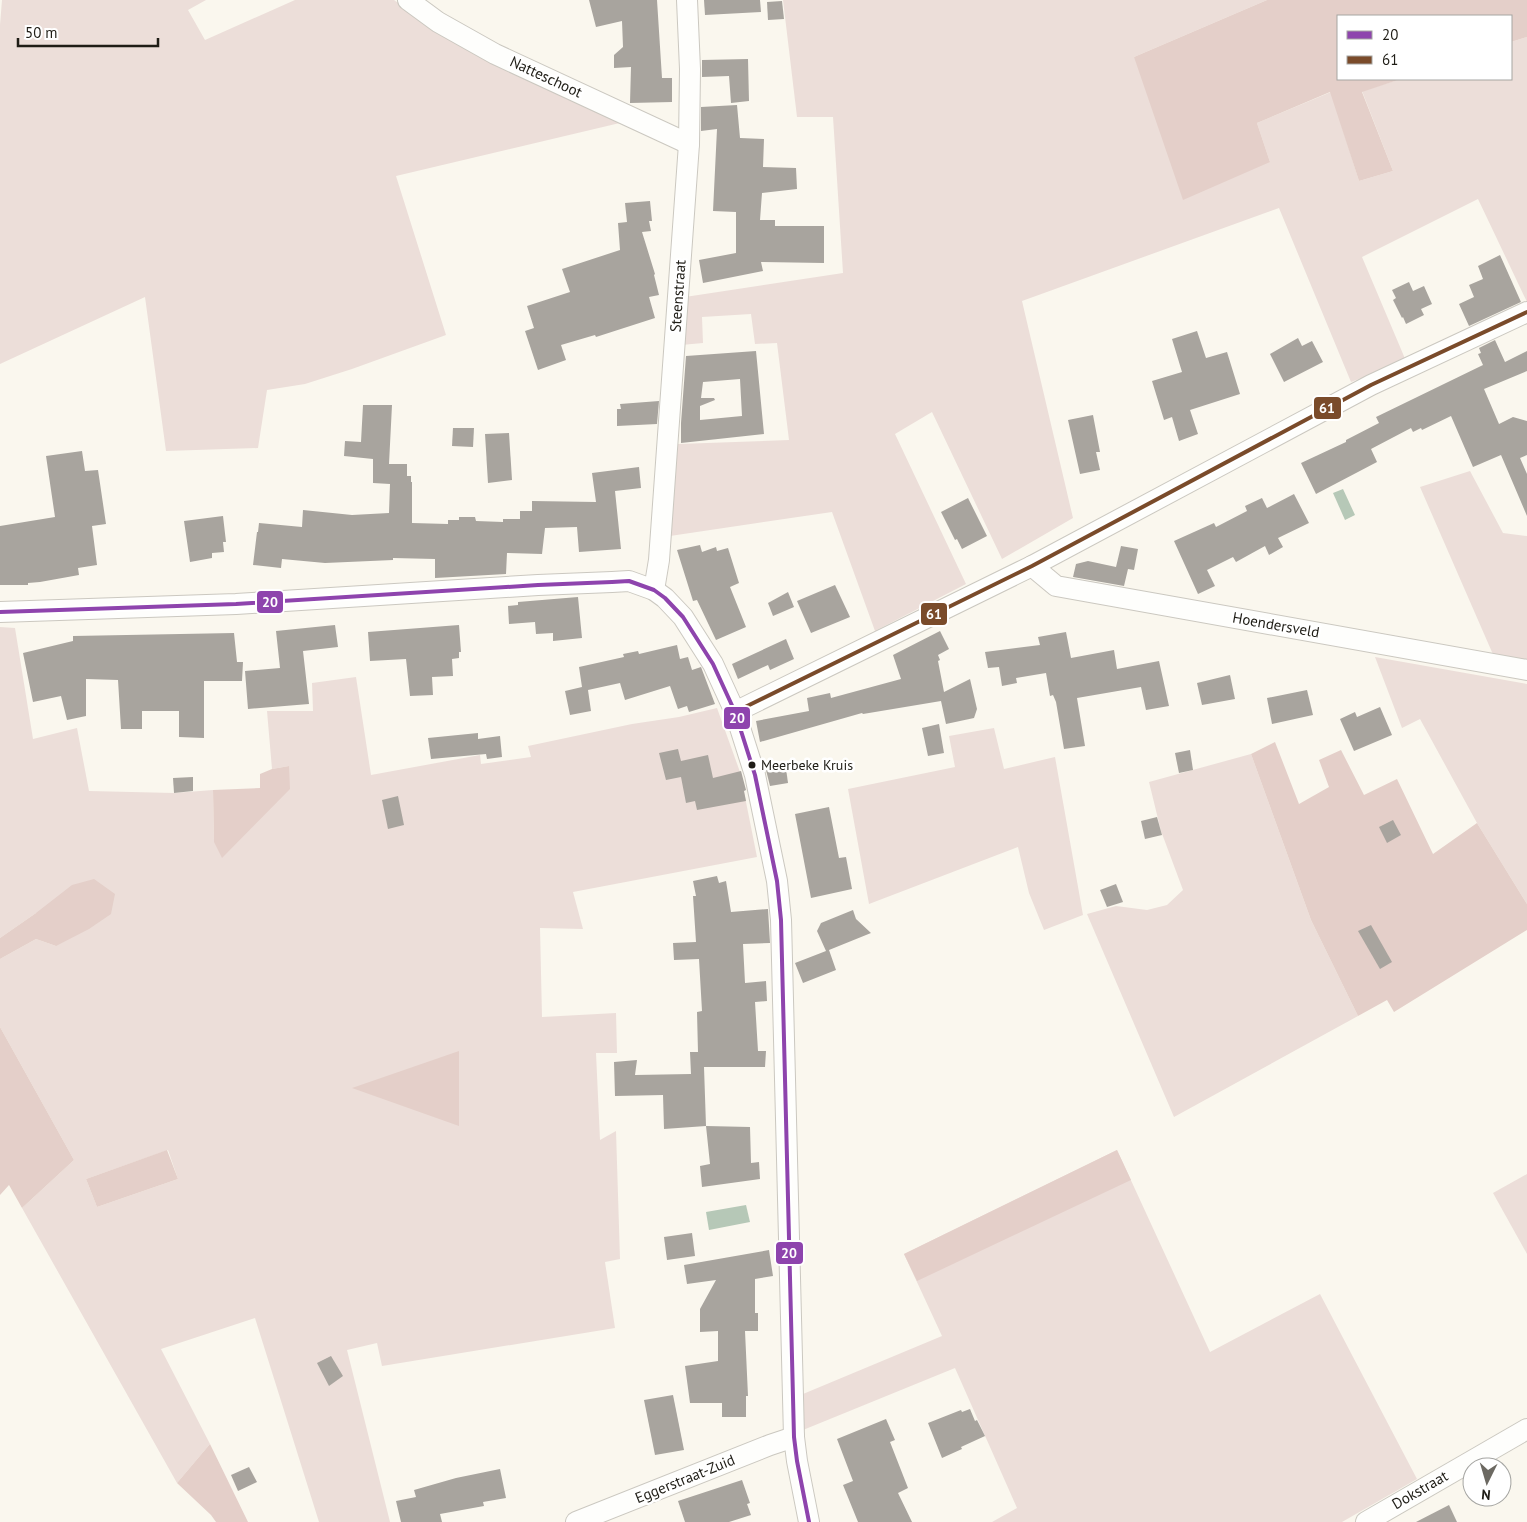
<svg xmlns="http://www.w3.org/2000/svg" width="1527" height="1522" viewBox="0 0 1527 1522" font-family="'PT Sans',sans-serif">
<rect width="100%" height="100%" fill="#faf7ee"/>
<g fill="#ecded9" fill-rule="evenodd">
<polygon points="2,0 206,0 188,10 205,40 295,0 394,0 437,30 624,122 396,176 446,335 352,369 305,384 267,390 258,448 166,451 145,297 0,364 0,25"/>
<polygon points="783,0 1267,0 1134,57 1270,162 1257,123 1331,92 1359,181 1393,171 1362,91 1401,79 1511,79 1511,42 1527,37 1527,302 1478,199 1362,257 1406,361 1351,382 1279,208 1022,301 1073,518 1002,559 932,412 895,434 966,584 875,631 832,512 670,536 678,444 789,440 777,343 755,344 751,314 702,317 703,343 681,345 685,297 843,273 833,117 797,117"/>
<polygon points="1470,471 1503,533 1527,536 1527,665 1495,659 1420,487"/>
<path d="M0 627 15 628 33 739 77 728 89 791 174 793 213 790 214 842 289 766 272 769 267 711H313L312 683 356 677 371 775 480 755 481 764 531 757 528 746 632 724 679 717 717 708 740 772 757 857 573 892 583 929 540 928 542 1017 616 1013 617 1053H596L600 1140 616 1131 620 1259 605 1262 615 1328 382 1366 377 1343 347 1350 390 1522H319L255 1318 161 1349 210 1444 177 1483 22 1208 74 1160 0 1027V959L36 939 56 946 36 913 0 938ZM168 1150 178 1179 97 1207 86 1179Z"/>
<polygon points="1375,657 1527,684 1527,904 1477,823 1420,719 1402,728"/>
<polygon points="994,728 1004,769 1055,757 1083,915 1044,930 1029,893 1018,847 869,904 848,789 955,767 949,736"/>
<polygon points="1251,754 1311,920 1358,1016 1174,1117 1087,914 1116,906 1147,910 1167,905 1183,890 1161,831 1149,782"/>
<polygon points="1117,1150 1210,1352 1320,1294 1417,1479 1342,1522 992,1522 1017,1508 955,1368 803,1430 803,1394 942,1336 904,1254"/>
<polygon points="1527,1174 1527,1254 1493,1193"/>
</g>
<g fill="#e4cfc9">
<polygon points="1267,0 1527,0 1527,37 1511,42 1511,16 1338,16 1338,79 1401,79 1362,92 1393,171 1359,181 1330,92 1257,123 1270,162 1183,200 1134,57"/>
<polygon points="1275,742 1299,804 1329,787 1319,760 1341,750 1364,795 1397,779 1433,854 1477,823 1527,904 1527,930 1394,1012 1387,1000 1358,1016 1311,920 1251,754"/>
<polygon points="289,766 290,789 222,858 214,842 213,790 260,788 260,774 272,769"/>
<polygon points="94,879 115,894 111,914 89,929 56,946 36,939 0,959 0,938 36,913 72,885"/>
<polygon points="0,1027 74,1160 22,1208 9,1185 0,1195"/>
<polygon points="459,1051 459,1126 352,1088"/>
<polygon points="167,1150 178,1179 97,1207 86,1179"/>
<polygon points="1117,1150 1131,1180 917,1281 904,1254"/>
<polygon points="210,1444 248,1522 216,1522 211,1515 177,1483"/>
</g>
<g fill="#b6c8b7">
<polygon points="1343,489 1355,515 1345,520 1333,493"/>
<polygon points="746,1205 750,1222 709,1230 706,1212"/>
</g>
<g fill="#a8a49e" fill-rule="evenodd">
<polygon points="589,0 657,0 662,78 672,78 672,102 630,103 631,67 614,68 614,55 623,47 622,21 596,27"/>
<polygon points="704,0 760,0 761,12 705,15"/>
<polygon points="782,1 784,19 768,20 767,2"/>
<polygon points="748,59 749,101 731,103 729,76 702,77 702,60"/>
<polygon points="737,105 740,138 764,139 763,167 796,168 797,189 762,193 760,220 775,220 775,226 824,226 824,263 761,262 763,271 703,283 699,260 736,253 736,212 713,211 717,129 701,131 701,107"/>
<polygon points="650,201 652,221 649,221 651,231 642,232 655,274 654,275 659,295 649,297 655,318 596,337 595,335 561,345 566,360 538,370 525,331 534,328 527,306 570,292 562,269 620,250 618,223 627,222 625,203"/>
<polygon points="1500,255 1521,302 1469,326 1459,304 1474,297 1469,285 1483,279 1478,266"/>
<polygon points="1409,282 1413,291 1424,286 1432,304 1421,309 1424,315 1406,324 1403,317 1402,318 1393,300 1396,298 1392,290"/>
<polygon points="1197,331 1206,358 1227,352 1240,394 1190,410 1198,434 1179,441 1172,417 1164,420 1152,381 1182,372 1172,339"/>
<polygon points="1298,338 1302,346 1312,341 1323,362 1284,382 1270,354"/>
<polygon points="1495,340 1505,362 1527,351 1527,371 1484,389 1499,424 1513,417 1527,421 1527,455 1520,458 1527,474 1527,516 1501,455 1473,467 1451,416 1422,430 1421,428 1413,432 1411,428 1371,449 1377,462 1316,494 1301,463 1346,442 1346,440 1379,423 1376,417 1483,365 1478,354 1481,353 1479,348"/>
<path d="M756 351 764 434 681 443V423L686 356ZM740 379 742 416 700 420V406L715 400 714 398H701L703 382Z"/>
<polygon points="659,401 657,424 617,426 617,409 621,409 620,404"/>
<polygon points="363,405 392,405 389,464 407,464 407,476 411,476 411,482 412,482 412,523 448,524 448,520 459,520 459,517 475,517 476,521 503,522 503,519 520,519 520,511 532,511 532,501 596,502 592,473 639,467 641,488 615,491 621,549 579,552 577,527 545,528 542,554 507,553 506,574 435,578 435,559 393,558 393,560 325,563 282,559 281,568 253,565 257,532 258,532 259,523 302,527 303,510 352,515 389,513 390,484 373,483 373,459 344,456 345,441 361,442"/>
<polygon points="1093,415 1100,452 1096,452 1100,470 1080,474 1068,420"/>
<polygon points="453,428 474,428 473,447 452,446"/>
<polygon points="509,433 512,480 488,483 485,434"/>
<polygon points="82,451 85,471 98,470 106,524 92,526 97,565 78,568 79,575 40,582 28,583 28,585 0,585 0,526 55,517 46,456"/>
<polygon points="1294,494 1309,523 1278,538 1283,547 1269,555 1265,546 1236,562 1233,557 1207,570 1215,586 1198,594 1174,541 1214,523 1216,527 1247,511 1245,506 1262,498 1267,508"/>
<polygon points="968,498 987,536 962,549 957,539 955,540 941,512"/>
<polygon points="223,516 226,542 223,542 224,552 212,553 212,558 190,562 184,521"/>
<polygon points="700,545 702,552 716,547 717,551 728,548 739,583 730,587 746,627 716,640 697,600 693,601 677,550"/>
<polygon points="1121,546 1138,549 1134,570 1128,569 1124,586 1073,577 1076,564 1088,561 1116,567"/>
<polygon points="835,585 850,617 811,633 797,601"/>
<polygon points="788,592 794,607 773,616 768,603"/>
<polygon points="578,597 582,638 553,641 553,633 536,634 535,622 509,624 508,606 518,605 518,602"/>
<polygon points="335,625 338,647 303,651 309,704 248,709 245,671 280,668 276,631"/>
<polygon points="459,625 461,652 459,652 459,658 452,659 453,676 432,677 433,695 410,696 406,659 370,661 368,632"/>
<polygon points="940,631 949,649 938,655 940,660 938,661 944,692 970,679 977,709 974,718 946,724 941,701 863,714 862,713 760,742 756,721 809,711 807,698 830,693 831,698 901,679 893,655"/>
<polygon points="1066,632 1071,658 1114,650 1117,669 1159,661 1169,706 1146,710 1141,687 1077,698 1085,746 1064,749 1056,702 1053,695 1050,696 1046,673 1016,678 1017,683 1002,686 999,667 988,668 985,652 1040,645 1038,637"/>
<polygon points="234,633 237,662 243,662 242,681 204,681 204,738 179,737 179,711 142,711 142,729 121,729 118,680 86,679 86,716 67,720 61,696 33,702 23,653 73,641 73,636"/>
<polygon points="786,639 794,659 770,670 768,665 738,679 732,664"/>
<polygon points="677,645 680,659 688,657 692,670 701,667 715,704 689,712 687,706 678,709 670,686 625,700 620,683 588,690 591,711 570,715 565,691 582,687 579,667 624,657 623,654 638,651 639,654"/>
<polygon points="1230,675 1235,699 1202,705 1197,683"/>
<polygon points="1307,690 1313,715 1272,724 1267,698"/>
<polygon points="1380,707 1392,735 1354,751 1340,719 1355,712 1357,717"/>
<polygon points="939,724 944,753 928,756 922,728"/>
<polygon points="478,733 478,739 500,736 502,757 487,759 486,754 431,759 428,738"/>
<polygon points="678,749 681,761 708,755 713,778 741,771 746,790 744,791 746,801 697,810 695,801 686,803 681,777 666,780 659,753"/>
<polygon points="1190,750 1193,770 1179,773 1175,753"/>
<polygon points="785,761 788,783 770,786 765,766"/>
<polygon points="193,777 193,791 174,793 173,778"/>
<polygon points="398,796 404,825 388,829 382,800"/>
<polygon points="829,807 839,858 846,857 852,889 811,898 795,814"/>
<polygon points="1157,817 1162,835 1145,839 1141,821"/>
<polygon points="1393,820 1401,835 1387,843 1379,827"/>
<polygon points="717,876 719,883 726,881 731,912 768,909 770,943 743,944 745,983 766,981 767,1001 755,1002 758,1051 766,1051 765,1067 704,1067 706,1126 750,1127 751,1163 759,1162 760,1179 702,1187 700,1166 710,1164 706,1126 664,1129 663,1095 615,1096 614,1062 637,1060 635,1075 691,1074 690,1052 698,1052 697,1012 702,1011 699,959 674,960 673,943 696,942 693,896 696,896 693,881"/>
<polygon points="1116,884 1123,902 1107,907 1100,890"/>
<polygon points="853,910 856,919 871,933 829,950 836,970 803,983 795,963 826,951 817,931 821,923"/>
<polygon points="1371,925 1392,962 1380,969 1358,931"/>
<polygon points="692,1233 695,1256 667,1260 664,1237"/>
<polygon points="769,1250 773,1276 755,1279 755,1313 758,1313 758,1331 745,1331 748,1396 746,1396 746,1417 722,1417 722,1403 690,1403 685,1366 718,1361 718,1331 700,1332 700,1309 716,1280 687,1284 684,1265"/>
<polygon points="331,1356 343,1376 329,1386 317,1363"/>
<polygon points="673,1395 684,1450 655,1455 644,1400"/>
<polygon points="970,1409 975,1421 977,1420 985,1436 961,1447 962,1449 942,1458 928,1423 961,1410 962,1412"/>
<polygon points="886,1419 895,1440 890,1442 908,1488 898,1493 912,1522 858,1522 843,1485 853,1481 837,1439"/>
<polygon points="249,1467 257,1482 238,1491 231,1475"/>
<polygon points="500,1469 506,1498 483,1502 484,1506 440,1514 442,1522 401,1522 396,1501 416,1497 414,1490 456,1478"/>
<polygon points="742,1480 750,1503 747,1504 751,1515 729,1522 685,1522 678,1501"/>
<polygon points="1449,1505 1457,1522 1416,1522"/>
</g>
<g fill="none" stroke-linecap="round" stroke-linejoin="round">
<defs>
<g id="street">
<polyline points="408,0 438,22 495,54 689,144"/>
<polyline points="1032,566 1056,586 1527,670"/>
<polyline points="654,590 659,560 689,144 690,69 687,0"/>
<polyline points="0,612 236,604 538,585 612,582 629,581 654,590 665,598 683,617 713,664 735,712 755,775 777,881 781,920 794,1437 797,1461 809,1522"/>
<polyline points="735,712 1032,566 1371,385 1527,312"/>
<polyline points="576,1522 770,1445 794,1437"/>
<polyline points="1366,1522 1527,1429"/>
</g>
</defs>
<use href="#street" stroke="#cbc8c0" stroke-width="22"/>
<use href="#street" stroke="#fefefc" stroke-width="20"/>
<defs>
<polyline id="bus-1" points="0,612 236,604 538,585 612,582 629,581 654,590 665,598 683,617 713,664 735,712 755,775 777,881 781,920 794,1437 797,1461 809,1522"/>
<polyline id="bus-2" points="735,712 1032,566 1371,385 1527,312"/>
</defs>
<use href="#bus-1" stroke="#fff" stroke-width="8"/>
<use href="#bus-2" stroke="#fff" stroke-width="8"/>
<use href="#bus-1" stroke="#8e44ad" stroke-width="4"/>
<use href="#bus-2" stroke="#7a4b2a" stroke-width="4"/>
</g>
<circle fill="#1f1d16" stroke="#fff" stroke-width="2" cx="752" cy="765" r="4.5"/>
<g text-anchor="middle" stroke-width="5" stroke-linejoin="round" paint-order="stroke">
<g font-size="14" fill="#1f1d16" stroke="#fff" text-anchor="start">
<text x="761" y="770">Meerbeke Kruis</text>
</g>
<g font-size="15" fill="#1f1d16" stroke="#fff">
<text transform="translate(546 77) rotate(25)" y="5">Natteschoot</text>
<text transform="translate(678 296) rotate(-86)" y="5">Steenstraat</text>
<text transform="translate(1276 625) rotate(10)" y="5">Hoendersveld</text>
<text transform="translate(685 1479) rotate(-22)" y="5">Eggerstraat-Zuid</text>
<text transform="translate(1420 1490) rotate(-30)" y="5">Dokstraat</text>
</g>
</g>
<g stroke="#fff" stroke-width="2">
<rect x="1313" y="396" width="29" height="24" rx="5" fill="#7a4b2a"/>
<rect x="256" y="590" width="28" height="24" rx="5" fill="#8e44ad"/>
<rect x="920" y="602" width="28" height="24" rx="5" fill="#7a4b2a"/>
<rect x="723" y="706" width="28" height="24" rx="5" fill="#8e44ad"/>
<rect x="775" y="1241" width="29" height="24" rx="5" fill="#8e44ad"/>
</g>
<g font-size="14" text-anchor="middle" font-weight="bold" fill="#fff">
<text x="1327" y="413">61</text>
<text x="270" y="607">20</text>
<text x="934" y="619">61</text>
<text x="737" y="723">20</text>
<text x="789" y="1258">20</text>
</g>
<rect x="1337" y="15" width="175" height="65" fill="#ffffff" stroke="#a5a5a2"/>
<rect x="1347" y="31" width="25" height="8" fill="#8e44ad" stroke="#a5a5a2"/>
<text x="1382" y="40" font-size="15" fill="#1f1d16">20</text>
<rect x="1347" y="56" width="25" height="8" fill="#7a4b2a" stroke="#a5a5a2"/>
<text x="1382" y="65" font-size="15" fill="#1f1d16">61</text>
<g transform="translate(1487 1482) rotate(185)"><circle r="24" fill="#ffffff" stroke="#a5a5a2"/>
<path d="M0-4L9 19L0 12L-9 19Z" fill="#6c6962"/>
<text y="-8" font-size="14" font-weight="bold" text-anchor="middle" fill="#1f1d16">N</text>
</g>
<path d="M18 38v8h140v-8" fill="none" stroke="#1f1d16" stroke-width="2.5"/>
<text x="25" y="38" font-size="15" fill="#1f1d16" stroke="#ffffff" stroke-width="4" paint-order="stroke">50 m</text>
</svg>
